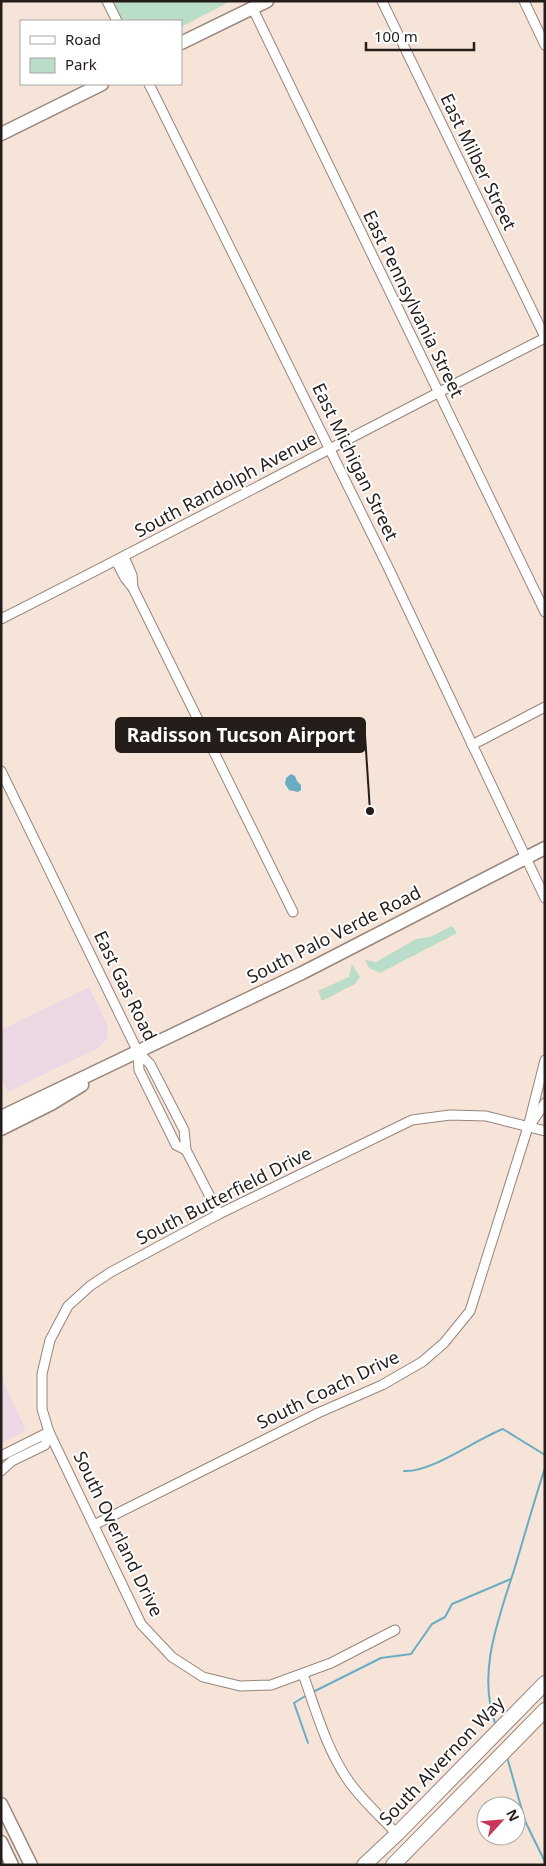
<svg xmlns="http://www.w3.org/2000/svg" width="546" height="1866" viewBox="0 0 546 1866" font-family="'Noto Sans',sans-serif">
<rect width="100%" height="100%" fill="#f7e4d9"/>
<g fill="#ecd7e5">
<polygon points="89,987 108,1027 107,1039 98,1048 8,1092 1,1078 1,1030"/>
<polygon points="1,1377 25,1428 24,1432 1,1443"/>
</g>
<g fill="#b9ddc8">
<polygon points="101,1 231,1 181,27 181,21 111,21"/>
<polygon points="452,926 457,933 380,973 369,968 365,960 376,962 416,939 430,937"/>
<polygon points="352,964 360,977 355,984 322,1001 318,991 349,977"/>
</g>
<polygon fill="#68adc2" points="291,774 295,776 297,781 301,785 301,790 298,792 289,790 285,784 286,778"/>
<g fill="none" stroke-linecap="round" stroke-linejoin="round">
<g stroke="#68adc2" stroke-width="2">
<path d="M404 1471C431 1473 476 1439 503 1429L545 1455"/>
<polyline points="313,1692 381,1658 411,1654 432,1624 445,1617 452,1604 511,1579"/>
<polyline points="307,1695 294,1703 308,1743"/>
<path d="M496 1726C476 1673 499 1618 515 1567 525 1534 534 1501 545 1468"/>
<polyline points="507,1757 525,1821 545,1862"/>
</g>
<defs>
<g id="street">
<polyline points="107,1 117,21"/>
<polyline points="382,1 545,337"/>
<polyline points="524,1 545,45"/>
<polyline points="253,9 545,612"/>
<polyline points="149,84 387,565 545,898"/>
<polyline points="124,557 132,575 133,588"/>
<polyline points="116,561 125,578 133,588 293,912"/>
<path d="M1 619C183 527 363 430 545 338"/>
<polyline points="472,745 545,707"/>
<polyline points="1,771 138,1052 150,1064 184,1130 186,1150 219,1214"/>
<polyline points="138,1052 139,1070 176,1145 186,1150"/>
<polyline points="530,1125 545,1103"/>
<polyline points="1,1456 49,1432"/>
<polyline points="1,1471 12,1461 45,1445 49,1432"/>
<polyline points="94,1525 318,1413 382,1385 422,1362 444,1343 470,1311 528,1127 545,1060"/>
<polyline points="395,1630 331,1663 271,1685 240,1686 203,1677 172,1657 141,1624 49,1432 42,1409 42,1374 50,1340 68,1306 90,1286 111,1272 219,1214 412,1120 450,1115 486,1116 545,1131"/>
<path d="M303 1674C316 1711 327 1751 350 1783 364 1802 381 1817 397 1834"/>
</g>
<g id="secondary">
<polyline points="181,43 267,1"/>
<polyline points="1,134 102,84"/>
<polyline points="1,1117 302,973 545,848"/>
<polyline points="1,1129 51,1104 82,1085"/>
<polyline points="1,1804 31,1865"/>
<polyline points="1,1842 12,1865"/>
</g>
<g id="primary">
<polyline points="364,1865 397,1834 545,1683"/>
<polyline points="393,1865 545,1710"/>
</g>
</defs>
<use href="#street" stroke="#96857b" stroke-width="11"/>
<use href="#secondary" stroke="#96857b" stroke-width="15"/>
<use href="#primary" stroke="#96857b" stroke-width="16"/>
<use href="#street" stroke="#fff" stroke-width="9"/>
<use href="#secondary" stroke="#fff" stroke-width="12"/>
<use href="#primary" stroke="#fff" stroke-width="14"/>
</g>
<g text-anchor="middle" stroke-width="4" stroke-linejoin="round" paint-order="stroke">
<g font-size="18" fill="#241d1a" stroke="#fff">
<text transform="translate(478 162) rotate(64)" y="6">East Milber Street</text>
<text transform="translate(413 304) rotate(64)" y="6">East Pennsylvania Street</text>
<text transform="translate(355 462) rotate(64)" y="6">East Michigan Street</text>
<text transform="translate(226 485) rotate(-28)" y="6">South Randolph Avenue</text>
<text transform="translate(334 935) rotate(-27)" y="6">South Palo Verde Road</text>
<text transform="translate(125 986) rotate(64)" y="6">East Gas Road</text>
<text transform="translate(224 1196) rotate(-27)" y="6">South Butterfield Drive</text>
<text transform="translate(328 1390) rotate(-26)" y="6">South Coach Drive</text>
<text transform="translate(118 1534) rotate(64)" y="6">South Overland Drive</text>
<text transform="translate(442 1761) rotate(-46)" y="6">South Alvernon Way</text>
</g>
</g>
<path fill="none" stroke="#241d1a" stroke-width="2" d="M370 811L365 735"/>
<circle fill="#241d1a" stroke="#fff" stroke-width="2" cx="370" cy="811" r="5"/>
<rect fill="#241d1a" stroke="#241d1a" stroke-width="2" x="116" y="718" width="249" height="34" rx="5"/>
<g font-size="19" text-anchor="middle" font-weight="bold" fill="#fff">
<text x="241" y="742">Radisson Tucson Airport</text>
</g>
<rect width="546" height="1866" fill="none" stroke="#241d1a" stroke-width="5"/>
<rect x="20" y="20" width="162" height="65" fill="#ffffff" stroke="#a7a5a3"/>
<rect x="30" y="36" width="25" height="8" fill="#ffffff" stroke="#a7a5a3"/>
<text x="65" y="45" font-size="15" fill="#241d1a">Road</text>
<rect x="30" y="58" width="25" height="15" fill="#b9ddc8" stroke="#a7a5a3"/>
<text x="65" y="70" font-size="15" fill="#241d1a">Park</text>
<g transform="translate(501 1821) rotate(64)"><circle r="24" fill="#ffffff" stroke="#a7a5a3"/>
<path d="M0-4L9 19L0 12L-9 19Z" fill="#c83958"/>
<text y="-8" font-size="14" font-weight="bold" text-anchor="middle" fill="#241d1a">N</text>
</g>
<path d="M366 42v8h108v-8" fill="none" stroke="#241d1a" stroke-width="2.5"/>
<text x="374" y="42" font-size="15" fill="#241d1a" stroke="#ffffff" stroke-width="4" paint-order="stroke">100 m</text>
</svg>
